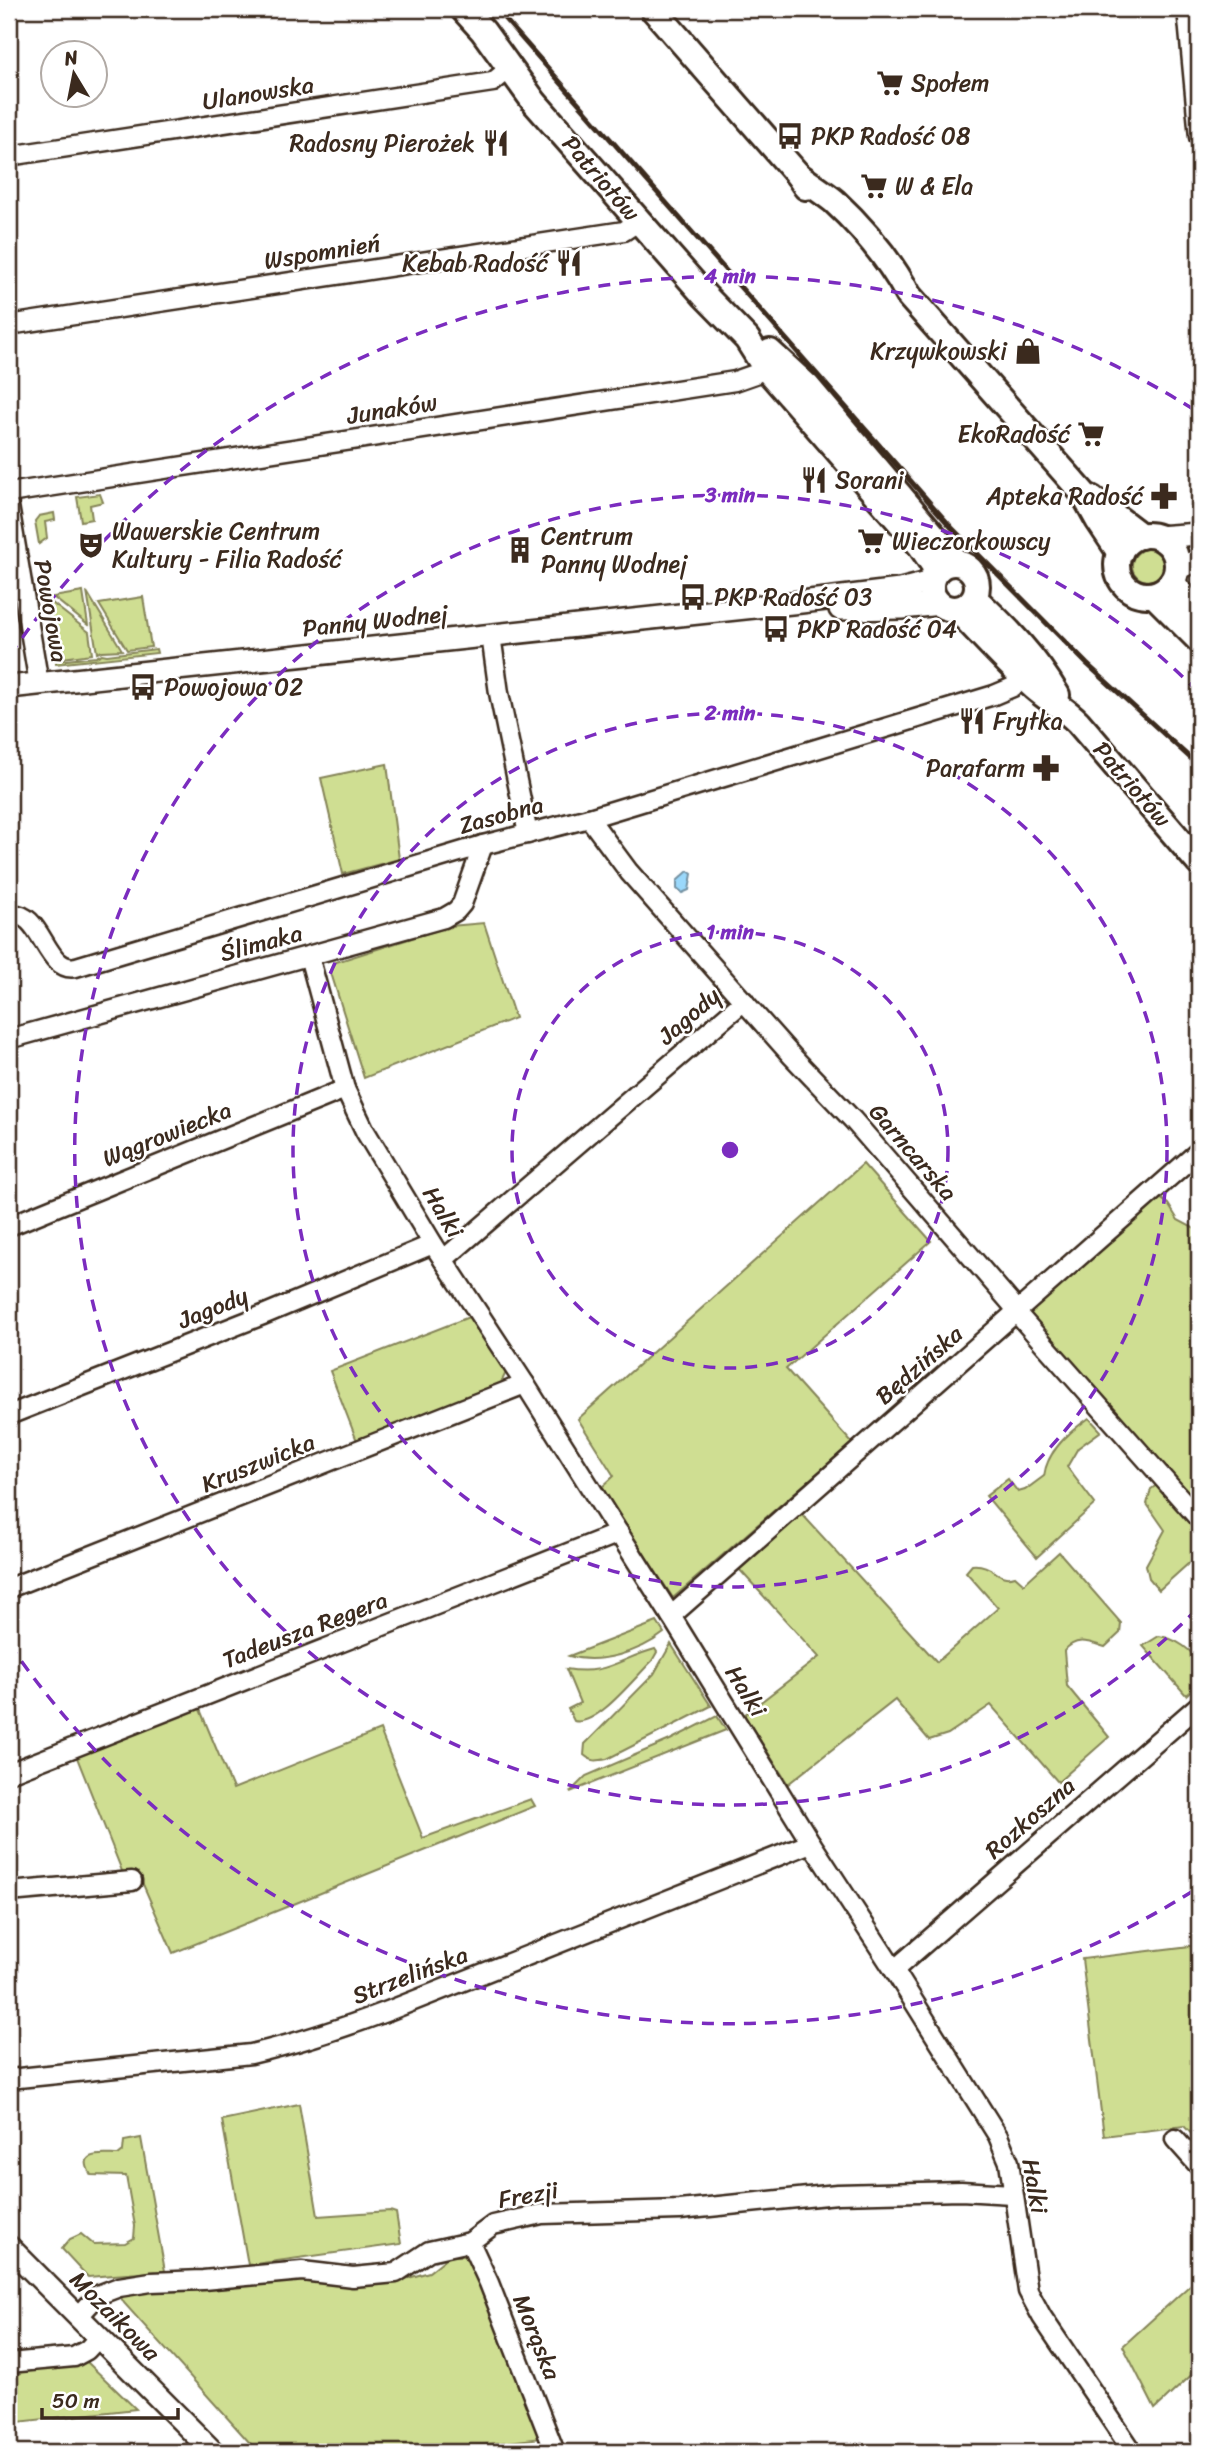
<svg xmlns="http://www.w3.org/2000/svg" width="1208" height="2461" viewBox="0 0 1208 2461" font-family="Sriracha,sans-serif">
<rect width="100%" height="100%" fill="#fff"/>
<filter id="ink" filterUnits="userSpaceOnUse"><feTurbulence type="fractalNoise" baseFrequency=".0143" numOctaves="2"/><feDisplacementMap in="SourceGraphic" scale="14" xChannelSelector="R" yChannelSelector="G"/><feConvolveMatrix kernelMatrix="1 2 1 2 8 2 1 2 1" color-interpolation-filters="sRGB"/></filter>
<g filter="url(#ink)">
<g fill="#cfde92" stroke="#858458" stroke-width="2">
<polygon points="100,494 103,502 90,505 92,519 81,521 77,497"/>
<polygon points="54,513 55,520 45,522 47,538 39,544 35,521 39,516"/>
<circle cx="1148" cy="565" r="16"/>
<polygon points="83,592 88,625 53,597"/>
<polygon points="87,592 122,650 102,651 97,653"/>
<polygon points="143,597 151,647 127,650 99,604"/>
<polygon points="47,599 89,632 92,654 55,659"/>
<polygon points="156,649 157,653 56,664 56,661 96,657 102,654 107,655"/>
<polygon points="387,764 399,859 343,874 321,778"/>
<polygon points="484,923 515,1018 364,1078 331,973 333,963 450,926"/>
<polygon points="863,1164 931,1241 786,1369 852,1443 673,1598 601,1488 614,1476 578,1419"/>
<polygon points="1156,1195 1168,1204 1178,1220 1199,1231 1199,1508 1030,1318 1030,1309"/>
<polygon points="474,1315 508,1368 500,1385 357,1441 330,1371"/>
<path d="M1089 1418 1101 1431 1078 1448 1067 1467 1095 1504 1037 1557 986 1496 1008 1479 1018 1492 1025 1490 1044 1476C1047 1451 1069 1432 1089 1418Z"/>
<polygon points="1160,1483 1199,1527 1199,1554 1159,1590 1149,1578 1146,1565 1165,1530 1147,1504 1151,1489"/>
<path d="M801 1513 937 1662 998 1608 966 1572 972 1565C994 1563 997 1582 1015 1576L1024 1584 1059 1552 1121 1623 1120 1633 1105 1647C1089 1642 1076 1636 1064 1651L1067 1686 1109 1737 1058 1782 991 1705 948 1734 929 1740 895 1700 788 1784 744 1715 819 1657 739 1569Z"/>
<path d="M657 1622 664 1633C640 1652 599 1665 569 1656Z"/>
<path d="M1159 1636C1174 1638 1195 1650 1199 1666 1201 1671 1199 1678 1199 1683L1186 1695 1143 1646Z"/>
<path d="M671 1644 711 1706 607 1759C597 1761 592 1762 584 1755L585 1744 654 1674Z"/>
<path d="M655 1649 657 1652 652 1661C635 1677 597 1727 574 1721L568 1709 580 1703 566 1669C606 1676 618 1659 655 1649Z"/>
<polygon points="199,1707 233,1789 380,1730 423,1838 531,1799 535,1806 173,1953 139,1875 124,1876 76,1755"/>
<polygon points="717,1716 726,1730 570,1792 586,1776 670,1740"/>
<polygon points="1199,1945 1199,2142 1184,2126 1104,2136 1082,1959"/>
<polygon points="299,2104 318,2216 390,2211 396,2213 401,2244 248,2265 222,2120"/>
<path d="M141 2138 165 2271 88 2277 62 2249 70 2239 81 2234 93 2244 125 2243 134 2238 135 2226 126 2176 91 2175C76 2150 103 2155 118 2155L123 2151 124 2141Z"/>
<polygon points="449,2256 467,2256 521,2381 542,2438 424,2452 258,2452 124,2303 120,2296 135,2289 302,2274 345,2286 388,2284 429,2272"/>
<polygon points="1199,2277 1199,2368 1155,2409 1123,2346"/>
<polygon points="86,2361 136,2409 9,2423 9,2367"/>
</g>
<polygon fill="#9ad8fb" stroke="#7492a3" stroke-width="2" points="688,871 692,874 689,890 682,893 677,889 677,881"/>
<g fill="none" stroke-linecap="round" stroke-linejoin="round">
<defs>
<g id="minor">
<polyline points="1187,9 1199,137"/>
<polyline points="9,156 493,82 510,68"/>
<polyline points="9,325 624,231 639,221"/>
<polyline points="9,493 735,381 755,374 771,360"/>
<polyline points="9,506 39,684"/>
<polyline points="491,635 499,693 528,834"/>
<polyline points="589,818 629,872 792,1056 853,1120 1011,1303 1021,1318 1199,1519"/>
<path d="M9 915C42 908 45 974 76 967L483 845 589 818 994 695 1013 687 1022 676"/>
<polyline points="309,956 345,1089 365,1131 433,1244 525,1384 671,1616 811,1843 894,1970 998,2136 1009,2162 1028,2291 1042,2317 1133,2452"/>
<polyline points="9,1039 444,918 456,911 462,904 483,845"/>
<polyline points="9,1226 345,1089"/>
<polyline points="443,1260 744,1001"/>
<polyline points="9,1415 263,1315 433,1244"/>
<polyline points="9,1588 525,1384"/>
<polyline points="671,1616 1199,1151"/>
<polyline points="9,1773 619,1533"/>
<polyline points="9,1892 132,1881"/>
<polyline points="894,1970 1199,1705"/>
<path d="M9 2079 251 2054C298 2043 343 2028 388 2011L811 1843"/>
<polyline points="1175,2139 1199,2166"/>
<polyline points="470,2242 489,2283 555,2452"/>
<polyline points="78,2317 98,2295 119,2287 151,2282 203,2280 302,2271 353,2277 396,2273 429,2251 470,2242 493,2225 542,2214 680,2210 837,2194 961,2191 1012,2194"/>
<polyline points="9,2363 74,2357 87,2350 99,2337"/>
</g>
<g id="tertiary">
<polyline points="1157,537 1199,534"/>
<polyline points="1178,568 1199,560"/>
<polyline points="840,609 902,608 940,604"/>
<polyline points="9,687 801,602 900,590 931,582"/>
<polyline points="9,2247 213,2452"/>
</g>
<g id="secondary">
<polyline points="463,9 483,31 535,103 705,296 747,339 764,366 920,545 937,570"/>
<polyline points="653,9 798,175 806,187"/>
<path d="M798 175C810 184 823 192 834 201 863 228 891 262 909 296L1083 493 1098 520 1120 553"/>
<polyline points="770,352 807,386 957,563"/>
<polyline points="1091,498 1141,536"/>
<circle cx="1147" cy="565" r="30"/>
<circle cx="954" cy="586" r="23"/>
<polyline points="1172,582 1199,616"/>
<polyline points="1154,595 1199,640"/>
<path d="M974 598C1006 627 1035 657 1057 695"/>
<path d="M957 609C982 636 1007 663 1035 688 1049 700 1064 708 1078 722L1199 863"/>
</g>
</defs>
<use href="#minor" stroke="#3b2a1e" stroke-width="23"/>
<use href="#tertiary" stroke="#3b2a1e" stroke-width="26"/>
<use href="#secondary" stroke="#3b2a1e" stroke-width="30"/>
<use href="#minor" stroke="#fff" stroke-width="18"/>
<use href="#tertiary" stroke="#fff" stroke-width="21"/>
<use href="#secondary" stroke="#fff" stroke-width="24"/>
<polyline stroke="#3b2a1e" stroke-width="5" points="496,9 952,528 1087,664 1199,766"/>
</g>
</g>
<g fill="none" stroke="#7b2cbf" stroke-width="3.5" stroke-dasharray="12 9">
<circle cx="730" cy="1150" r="218"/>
<circle cx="730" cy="1150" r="437"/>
<path d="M1197 1609A655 655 0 1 1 1197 691"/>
<path d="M1193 1891A874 874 0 0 1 10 1645M10 655A874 874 0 0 1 1193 409"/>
</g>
<defs>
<symbol id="supermarket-bare" viewBox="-9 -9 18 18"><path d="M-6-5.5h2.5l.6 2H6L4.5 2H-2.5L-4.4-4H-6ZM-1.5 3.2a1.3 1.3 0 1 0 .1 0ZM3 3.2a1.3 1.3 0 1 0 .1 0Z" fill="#3b2a1e" stroke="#fff" stroke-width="2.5" paint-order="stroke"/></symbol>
<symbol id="bus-bare" viewBox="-9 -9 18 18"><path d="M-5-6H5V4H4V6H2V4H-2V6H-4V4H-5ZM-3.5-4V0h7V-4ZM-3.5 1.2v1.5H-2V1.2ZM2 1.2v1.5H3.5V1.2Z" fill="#3b2a1e" stroke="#fff" stroke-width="2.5" paint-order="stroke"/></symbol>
<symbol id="restaurant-bare" viewBox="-9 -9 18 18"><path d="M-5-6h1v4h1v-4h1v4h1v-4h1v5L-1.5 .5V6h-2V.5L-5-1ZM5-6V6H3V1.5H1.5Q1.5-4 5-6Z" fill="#3b2a1e" stroke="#fff" stroke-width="2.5" paint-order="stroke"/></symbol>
<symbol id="shop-bare" viewBox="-9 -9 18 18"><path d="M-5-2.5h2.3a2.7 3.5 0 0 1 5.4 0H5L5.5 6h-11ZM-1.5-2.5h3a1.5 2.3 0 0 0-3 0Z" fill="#3b2a1e" stroke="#fff" stroke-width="2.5" paint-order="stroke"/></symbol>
<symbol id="pharmacy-bare" viewBox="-9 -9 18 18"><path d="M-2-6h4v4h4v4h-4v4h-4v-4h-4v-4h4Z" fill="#3b2a1e" stroke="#fff" stroke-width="2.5" paint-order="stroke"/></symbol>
<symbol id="theatre-bare" viewBox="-9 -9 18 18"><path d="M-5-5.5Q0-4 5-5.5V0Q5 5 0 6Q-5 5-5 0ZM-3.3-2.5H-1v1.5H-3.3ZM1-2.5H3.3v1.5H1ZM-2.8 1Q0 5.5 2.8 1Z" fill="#3b2a1e" stroke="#fff" stroke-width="2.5" paint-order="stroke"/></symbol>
<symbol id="building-bare" viewBox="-9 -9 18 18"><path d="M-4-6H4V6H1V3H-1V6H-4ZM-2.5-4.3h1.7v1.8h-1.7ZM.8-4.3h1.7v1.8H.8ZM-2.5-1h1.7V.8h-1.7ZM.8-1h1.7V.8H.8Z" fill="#3b2a1e" stroke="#fff" stroke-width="2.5" paint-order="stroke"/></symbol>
</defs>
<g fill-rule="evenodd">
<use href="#supermarket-bare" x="871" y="64" width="38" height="38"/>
<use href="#bus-bare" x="771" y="117" width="38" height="38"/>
<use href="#restaurant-bare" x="477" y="124" width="38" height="38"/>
<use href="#supermarket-bare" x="855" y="167" width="38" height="38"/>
<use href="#restaurant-bare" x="550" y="244" width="38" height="38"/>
<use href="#shop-bare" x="1009" y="332" width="38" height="38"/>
<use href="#supermarket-bare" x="1072" y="415" width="38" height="38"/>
<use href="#restaurant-bare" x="795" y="461" width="38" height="38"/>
<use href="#pharmacy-bare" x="1145" y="477" width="38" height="38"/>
<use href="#supermarket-bare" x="852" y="522" width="38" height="38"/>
<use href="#theatre-bare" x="72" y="526" width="38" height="38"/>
<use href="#building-bare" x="501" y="531" width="38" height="38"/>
<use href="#bus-bare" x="674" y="578" width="38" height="38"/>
<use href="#bus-bare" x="757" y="610" width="38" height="38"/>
<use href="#bus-bare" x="124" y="668" width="38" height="38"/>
<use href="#restaurant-bare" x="953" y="702" width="38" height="38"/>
<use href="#pharmacy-bare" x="1027" y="749" width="38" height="38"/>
</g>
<g text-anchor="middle" stroke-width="5" stroke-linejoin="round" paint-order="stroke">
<g font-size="24" fill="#3b2a1e" stroke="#fff" text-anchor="start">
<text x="911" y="91">Społem</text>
<text x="811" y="144">PKP Radość 08</text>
<text x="475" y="151" text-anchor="end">Radosny Pierożek</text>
<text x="895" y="194">W &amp; Ela</text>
<text x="548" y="271" text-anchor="end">Kebab Radość</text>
<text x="1007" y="359" text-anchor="end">Krzywkowski</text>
<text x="1070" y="442" text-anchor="end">EkoRadość</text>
<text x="835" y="488">Sorani</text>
<text x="1143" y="504" text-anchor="end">Apteka Radość</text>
<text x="112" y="539">Wawerskie Centrum<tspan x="112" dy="28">Kultury - Filia Radość</tspan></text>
<text x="541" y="544">Centrum<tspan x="541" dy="28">Panny Wodnej</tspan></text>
<text x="892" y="549">Wieczorkowscy</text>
<text x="714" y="605">PKP Radość 03</text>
<text x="797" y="637">PKP Radość 04</text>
<text x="164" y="695">Powojowa 02</text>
<text x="993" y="729">Frytka</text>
<text x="1025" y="776" text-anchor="end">Parafarm</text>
</g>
<g font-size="24" fill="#3b2a1e" stroke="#fff">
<text transform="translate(258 93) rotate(-9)" y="8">Ulanowska</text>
<text transform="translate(601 178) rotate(49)" y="8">Patriotów</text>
<text transform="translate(322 252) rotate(-9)" y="8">Wspomnień</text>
<text transform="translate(392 409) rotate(-9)" y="8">Junaków</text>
<text transform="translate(51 611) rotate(80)" y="8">Powojowa</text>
<text transform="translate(375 621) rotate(-6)" y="8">Panny Wodnej</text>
<text transform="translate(1132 784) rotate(49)" y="8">Patriotów</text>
<text transform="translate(501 815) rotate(-15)" y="8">Zasobna</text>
<text transform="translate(261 943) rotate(-15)" y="8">Ślimaka</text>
<text transform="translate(689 1016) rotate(-41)" y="8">Jagody</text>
<text transform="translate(167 1134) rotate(-22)" y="8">Wągrowiecka</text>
<text transform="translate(913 1152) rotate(49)" y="8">Garncarska</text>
<text transform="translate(443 1212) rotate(59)" y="8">Halki</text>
<text transform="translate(213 1308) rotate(-22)" y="8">Jagody</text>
<text transform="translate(919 1365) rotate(-41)" y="8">Będzińska</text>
<text transform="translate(258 1463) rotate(-22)" y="8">Kruszwicka</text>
<text transform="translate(305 1630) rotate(-21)" y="8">Tadeusza Regera</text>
<text transform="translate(746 1691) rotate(58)" y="8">Halki</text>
<text transform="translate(1030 1818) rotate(-41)" y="8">Rozkoszna</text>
<text transform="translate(410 1975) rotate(-21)" y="8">Strzelińska</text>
<text transform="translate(1035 2186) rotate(80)" y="8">Halki</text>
<text transform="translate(528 2195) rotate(-10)" y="8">Frezji</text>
<text transform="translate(115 2316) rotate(45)" y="8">Mozaikowa</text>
<text transform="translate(537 2337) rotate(68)" y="8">Morąska</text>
</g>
</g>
<circle cx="730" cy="1150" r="10" fill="#7b2cbf" stroke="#fff" stroke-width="3.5"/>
<g font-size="21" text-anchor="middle" font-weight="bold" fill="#7b2cbf" stroke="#fff" stroke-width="5" stroke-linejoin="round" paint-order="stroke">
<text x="730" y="283">4 min</text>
<text x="730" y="502">3 min</text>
<text x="730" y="720">2 min</text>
<text x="730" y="939">1 min</text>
</g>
<rect width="1208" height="2461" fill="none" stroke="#fff" stroke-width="35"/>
<rect x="18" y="18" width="1173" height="2426" fill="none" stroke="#3b2a1e" stroke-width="2.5" filter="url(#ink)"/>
<g transform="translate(74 74) rotate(350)"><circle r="33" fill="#ffffff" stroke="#b1aaa5" stroke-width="2"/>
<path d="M0-5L12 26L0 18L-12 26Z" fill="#3b2a1e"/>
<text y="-10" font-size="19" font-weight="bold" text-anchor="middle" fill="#3b2a1e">N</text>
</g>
<path d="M42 2408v10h136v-10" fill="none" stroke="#3b2a1e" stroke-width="3.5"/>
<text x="52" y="2408" font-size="21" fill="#3b2a1e" stroke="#ffffff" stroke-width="5" paint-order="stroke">50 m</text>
</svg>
